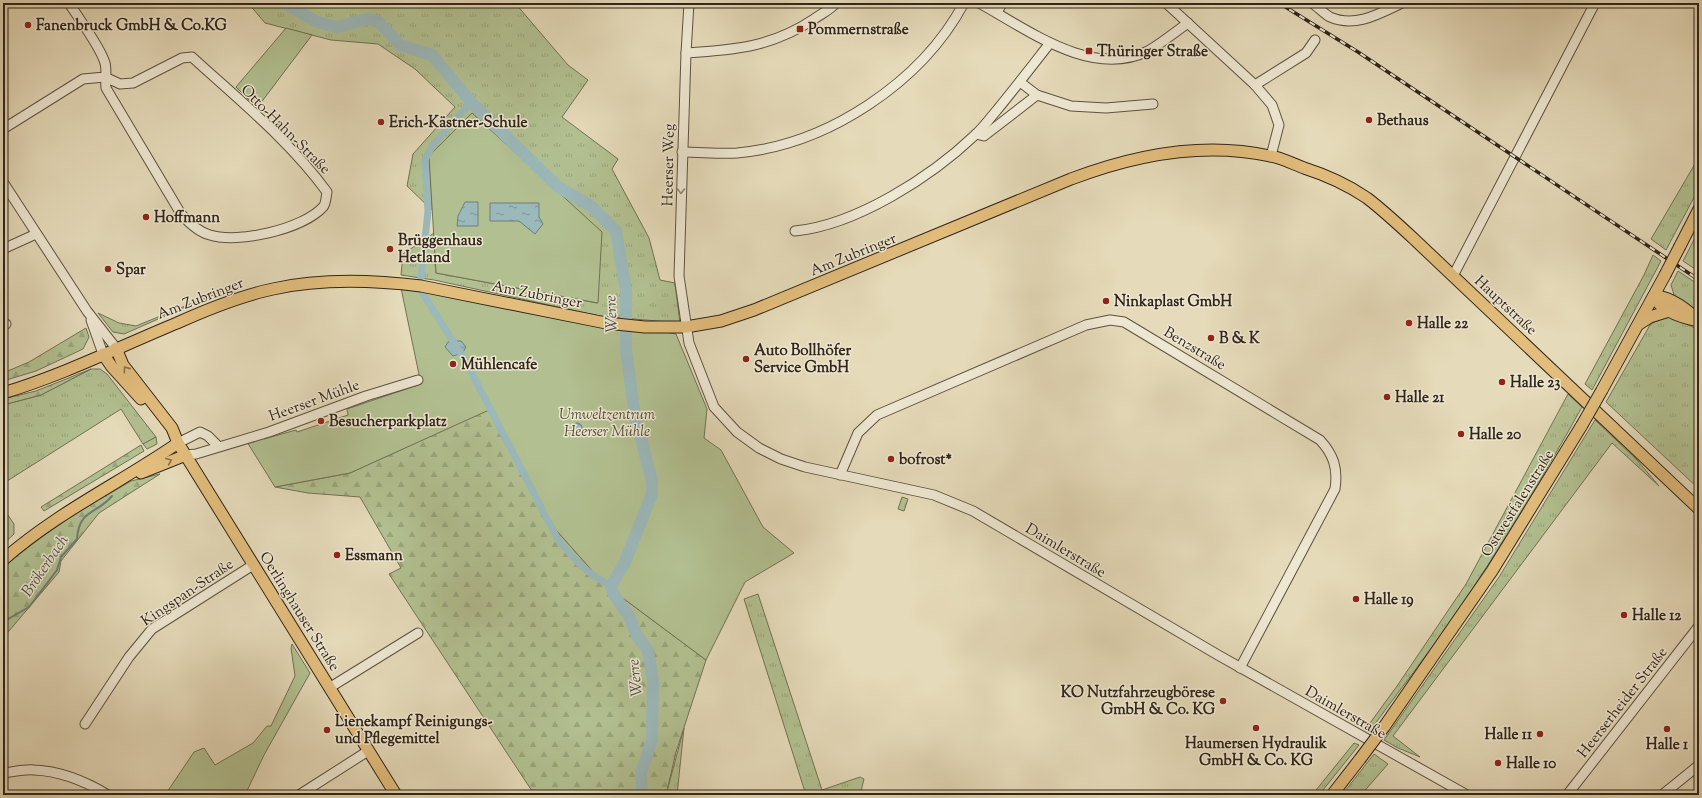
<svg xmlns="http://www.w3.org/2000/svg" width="1702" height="798" viewBox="0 0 1702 798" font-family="'Sorts Mill Goudy',serif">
<defs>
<pattern id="grass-tufts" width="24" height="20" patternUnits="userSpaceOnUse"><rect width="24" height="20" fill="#b2c091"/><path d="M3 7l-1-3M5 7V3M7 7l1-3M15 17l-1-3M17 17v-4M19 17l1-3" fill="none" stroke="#99a57c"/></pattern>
<pattern id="forest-firs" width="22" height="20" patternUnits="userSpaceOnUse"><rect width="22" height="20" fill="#b2c091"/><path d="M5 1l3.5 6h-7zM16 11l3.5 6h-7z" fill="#99a57c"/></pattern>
<pattern id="water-ripples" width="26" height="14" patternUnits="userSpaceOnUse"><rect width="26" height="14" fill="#9bb8ba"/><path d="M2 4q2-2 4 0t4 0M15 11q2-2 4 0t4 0" fill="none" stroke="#7f9596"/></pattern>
</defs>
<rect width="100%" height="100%" fill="#e5dab9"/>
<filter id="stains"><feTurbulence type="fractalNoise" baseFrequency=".005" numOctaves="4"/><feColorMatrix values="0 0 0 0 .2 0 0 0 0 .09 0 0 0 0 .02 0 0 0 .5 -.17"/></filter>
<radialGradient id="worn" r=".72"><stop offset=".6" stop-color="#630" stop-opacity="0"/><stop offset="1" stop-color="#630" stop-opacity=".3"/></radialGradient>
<g fill="url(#grass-tufts)" stroke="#717255">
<polygon points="248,3 515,3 568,65 588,80 562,117 618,159 612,169 649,238 660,280 675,283 680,323 600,316 434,280 401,275 403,254 434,233 436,273 597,303 429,156 432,210 407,186 413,154 455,107 415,69 378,44 331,40 265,23"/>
<polygon points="1699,157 1699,188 1666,250 1651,239"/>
<polygon points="1699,230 1699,269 1698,271 1683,261"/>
<polygon points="1653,255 1661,261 1592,390 1585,384 1644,275"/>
<polygon points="1678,271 1699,285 1699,313 1675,298 1671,285"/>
<polygon points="222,291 124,334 113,332 98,313 119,323 136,326"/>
<polygon points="1669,316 1699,330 1699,489 1606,402 1650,325 1659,319"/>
<polygon points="91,369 100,369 107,374 156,437 143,444 121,409 4,483 3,405 41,395"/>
<path d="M1568 394 1582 407C1543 477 1502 545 1457 612 1429 653 1398 692 1369 732L1365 730 1397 686 1466 584Z"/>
<polygon points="1595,420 1637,460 1659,486 1612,443 1393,736 1420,757 1398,748 1384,740 1499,577"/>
<polygon points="758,594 822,790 860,777 864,779 860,795 806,795 744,599"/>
<polygon points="684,728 677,795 666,795"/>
<polygon points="1354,743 1359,745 1319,795 1312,795"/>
<polygon points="1374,754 1388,764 1361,795 1342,795"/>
</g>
<g fill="url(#forest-firs)" stroke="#717255">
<polygon points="86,328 89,337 83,349 36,371 3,381 3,373 29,362"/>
<polygon points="91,369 41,395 3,405 3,399 36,391"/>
<polygon points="489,409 556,530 604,584 706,660 676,752 666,795 529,795 532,791 389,574 401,568 360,497 308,493 275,487 350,473"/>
<polygon points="156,437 157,444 147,449 143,444"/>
<polygon points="141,445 144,451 44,511 41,507"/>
<polygon points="160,474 99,513 61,561 59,572 3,638 3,566 43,533 131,481"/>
<polygon points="902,497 908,499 904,511 898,509"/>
<polygon points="3,508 14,524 14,534 3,544"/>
</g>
<g fill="#b2c091" stroke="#717255">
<polygon points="286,28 312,35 257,108 236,87"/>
<polygon points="472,113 602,232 598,303 436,273 429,156"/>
<polygon points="401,288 676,334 707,409 704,438 721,450 763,527 794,553 745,582 706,660 604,584 556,530 489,410 350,473 275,487 247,442 262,437 264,439 296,430 297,432 348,415 347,409 421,384"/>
<polygon points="292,644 310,673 264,755 245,795 165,795 194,752 204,748 215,765 253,743 267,726 271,726 295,676 291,648"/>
</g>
<g fill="url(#water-ripples)" stroke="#707d7a">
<polygon points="465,202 478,202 478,226 457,226 458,216"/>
<polygon points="490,203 539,203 539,217 543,224 535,234 519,221 490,221"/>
<polygon points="452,341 461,341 466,347 463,352 468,361 464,363 459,354 453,356 445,347 448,342"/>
<circle cx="577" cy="428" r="5"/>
</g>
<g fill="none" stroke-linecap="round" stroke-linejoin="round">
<path stroke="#707d7a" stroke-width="2" d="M3 624 8 619 29 607 57 570 61 557 77 539C79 509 96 515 112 496"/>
<g stroke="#9bb8ba" stroke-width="7">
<polyline points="421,278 428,211 425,160 433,145 471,102"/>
<path d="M423 294 465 360 558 540C577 562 585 572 611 586"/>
</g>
<polyline stroke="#9bb8ba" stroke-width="12" points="285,3 315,21 336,27 368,19 379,22 400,45 432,55 471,102 557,186 592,207 616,231 626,291 626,349 634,410 652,482 652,494 624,564 611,586 614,595 629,616 637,636 648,650 653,681 652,740 641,773 642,795"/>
<defs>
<g id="minor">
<polyline points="689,3 686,53 679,276 689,343 714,407 737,432 759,448 781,459 805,467 934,495 973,511 1218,655 1467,795"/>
<path d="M979 3C1027 29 1091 79 1148 51 1162 43 1175 32 1188 23"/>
<polyline points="1166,3 1255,85 1272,105 1279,125 1271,156"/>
<path d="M1312 3C1318 7 1324 14 1330 17 1355 28 1379 14 1402 3"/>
<polyline points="997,13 1002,3"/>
<path d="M686 53C735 50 772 47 814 19 821 14 830 10 836 3"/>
<polyline points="1255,85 1306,53 1315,40"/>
<polyline points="1037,95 1071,106 1106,108 1153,104"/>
<path d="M3 129 83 79 105 77 120 84 133 83 182 58 192 57C239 100 290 141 327 192 326 197 326 204 323 207 303 229 238 244 210 235 198 232 189 223 181 214L106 88C105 80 107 70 105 63 100 46 79 19 69 3"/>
<polyline points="976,134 984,136 1037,95 1020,82"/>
<path d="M682 152C700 152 719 154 737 153 827 145 921 83 964 3"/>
<polyline points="3,182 87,311 116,348"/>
<path d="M795 231C856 225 931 177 975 135 983 128 990 118 997 110 1015 88 1032 66 1050 43"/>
<polyline points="3,249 36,234"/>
<polyline points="1453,276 1595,3"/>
<polyline points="91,320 103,354"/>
<polyline points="3,325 6,324"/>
<polyline points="178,443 200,432 208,436 218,446"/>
<polyline points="186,455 196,454 269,432 366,396 418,380"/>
<path d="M840 475 858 433 877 415 1086 325 1110 320 1124 322 1320 440C1334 455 1338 469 1335 489L1240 668"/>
<polyline points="329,688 418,633"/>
<polyline points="85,724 129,657 152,629 253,565"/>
<path d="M3 773C13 772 24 769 34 770 61 771 85 781 108 795"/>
<polyline points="299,795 368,751"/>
<polyline points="1567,795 1699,626"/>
<polyline points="1662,795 1699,765"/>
</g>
<g id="major">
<polyline points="1680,246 1699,209"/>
<path d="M1654 296C1661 312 1683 318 1699 321"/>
<path d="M1654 296C1669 296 1686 309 1696 318"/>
<polyline points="1639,324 1650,317 1669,311"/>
<polyline points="116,348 123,365 172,428 178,443 396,795"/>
<polyline points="103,354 112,367 141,399"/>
<polyline points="1602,390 1665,275"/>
<path d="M3 393C63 375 119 347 177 323 208 309 240 296 273 289 322 278 372 280 421 286L606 323 645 327H686L721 321 754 310 1071 179C1134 155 1202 141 1270 156 1282 158 1293 164 1304 168 1326 175 1348 185 1367 198 1384 211 1400 226 1415 240L1699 509"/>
<polyline points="141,473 186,455"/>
<path d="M3 560C56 513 120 483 178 443"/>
<polyline points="1384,727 1492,571 1582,425"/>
<polyline points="1332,795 1360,759"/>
</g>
</defs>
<use href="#minor" stroke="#5d5241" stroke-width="11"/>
<use href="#major" stroke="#302519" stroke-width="13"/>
<use href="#minor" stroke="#eee7d2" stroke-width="9"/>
<use href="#major" stroke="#e2bd7c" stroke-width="11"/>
<defs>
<polyline id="rail" points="1279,3 1358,52 1699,280"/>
</defs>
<use href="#rail" stroke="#302519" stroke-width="3.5"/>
<use href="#rail" stroke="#eee7d2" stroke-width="2" stroke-dasharray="6" stroke-linecap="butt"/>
<defs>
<g id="major-bridge">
<polyline points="1665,275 1680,246"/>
<polyline points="1582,425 1602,390"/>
<polyline points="1360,759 1384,727"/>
</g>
</defs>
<use href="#major-bridge" stroke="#302519" stroke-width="13" stroke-linecap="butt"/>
<use href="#major-bridge" stroke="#e2bd7c" stroke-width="11"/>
</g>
<defs><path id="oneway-chevron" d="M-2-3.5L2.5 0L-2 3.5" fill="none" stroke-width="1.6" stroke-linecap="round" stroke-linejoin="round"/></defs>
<use stroke="#8f8676" href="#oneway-chevron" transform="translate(681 191) rotate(91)"/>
<g stroke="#89714a">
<use href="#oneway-chevron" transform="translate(126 369) rotate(-125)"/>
<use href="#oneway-chevron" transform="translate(169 461) rotate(-23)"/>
</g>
<g fill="#8f2418" stroke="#eee7d2" stroke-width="1.5">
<circle cx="28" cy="25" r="4"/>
<rect x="796" y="25" width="8" height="8" rx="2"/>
<rect x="1085" y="47" width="8" height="8" rx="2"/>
<circle cx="1369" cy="120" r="4"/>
<circle cx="381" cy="122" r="4"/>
<circle cx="146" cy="217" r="4"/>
<circle cx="390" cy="249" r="4"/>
<circle cx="108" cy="269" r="4"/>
<circle cx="1106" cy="301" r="4"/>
<circle cx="1409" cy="323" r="4"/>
<circle cx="1211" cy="338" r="4"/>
<circle cx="746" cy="359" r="4"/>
<circle cx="453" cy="364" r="4"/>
<circle cx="1502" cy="382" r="4"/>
<circle cx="1387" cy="397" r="4"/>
<circle cx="321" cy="421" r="4"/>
<circle cx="1461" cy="434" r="4"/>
<circle cx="891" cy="459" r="4"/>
<circle cx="337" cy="555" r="4"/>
<circle cx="1356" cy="599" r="4"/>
<circle cx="1624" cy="615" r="4"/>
<circle cx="1223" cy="701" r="4"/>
<circle cx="1256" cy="728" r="4"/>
<circle cx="1667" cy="729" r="4"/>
<circle cx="327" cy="730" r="4"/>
<circle cx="1540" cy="734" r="4"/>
<circle cx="1498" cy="763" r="4"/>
</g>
<g text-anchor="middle" stroke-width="3" stroke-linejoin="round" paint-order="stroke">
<g font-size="15" font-weight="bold" fill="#302519" stroke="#eee7d2" text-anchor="start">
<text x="36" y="30">Fanenbruck GmbH &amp; Co.KG</text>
<text x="808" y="34">Pommernstraße</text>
<text x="1097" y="56">Thüringer Straße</text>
<text x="1377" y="125">Bethaus</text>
<text x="389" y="127">Erich-Kästner-Schule</text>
<text x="154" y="222">Hoffmann</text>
<text x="398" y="245">Brüggenhaus<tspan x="398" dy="17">Hetland</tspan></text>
<text x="116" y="274">Spar</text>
<text x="1114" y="306">Ninkaplast GmbH</text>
<text x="1417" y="328">Halle 22</text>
<text x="1219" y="343">B &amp; K</text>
<text x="754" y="355">Auto Bollhöfer<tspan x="754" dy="17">Service GmbH</tspan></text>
<text x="461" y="369">Mühlencafe</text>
<text x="1510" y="387">Halle 23</text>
<text x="1395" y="402">Halle 21</text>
<text x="329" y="426">Besucherparkplatz</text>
<text x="1469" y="439">Halle 20</text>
<text x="899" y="464">bofrost*</text>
<text x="345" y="560">Essmann</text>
<text x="1364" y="604">Halle 19</text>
<text x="1632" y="620">Halle 12</text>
<text x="1215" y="697" text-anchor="end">KO Nutzfahrzeugbörese<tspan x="1215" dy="17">GmbH &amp; Co. KG</tspan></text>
<text x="335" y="726">Lienekampf Reinigungs-<tspan x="335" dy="17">und Pflegemittel</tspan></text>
<text x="1532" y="739" text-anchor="end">Halle 11</text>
<text x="1256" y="748" text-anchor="middle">Haumersen Hydraulik<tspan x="1256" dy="17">GmbH &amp; Co. KG</tspan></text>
<text x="1667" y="749" text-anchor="middle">Halle 1</text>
<text x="1506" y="768">Halle 10</text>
</g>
<g font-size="15" fill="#302519" stroke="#eee7d2">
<text transform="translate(286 129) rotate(45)" y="5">Otto-Hahn-Straße</text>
<text transform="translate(668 165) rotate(-89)" y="5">Heerser Weg</text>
<text transform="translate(853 254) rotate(-22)" y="5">Am Zubringer</text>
<text transform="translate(537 294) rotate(11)" y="5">Am Zubringer</text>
<text transform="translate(200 298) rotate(-21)" y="5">Am Zubringer</text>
<text transform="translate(1506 305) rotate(43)" y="5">Hauptstraße</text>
<text transform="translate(1195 348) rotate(31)" y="5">Benzstraße</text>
<text transform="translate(314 400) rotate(-20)" y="5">Heerser Mühle</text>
<text transform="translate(1517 503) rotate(-58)" y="5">Ostwestfalenstraße</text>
<text transform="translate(1066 550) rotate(31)" y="5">Daimlerstraße</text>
<text transform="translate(187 592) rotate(-34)" y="5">Kingspan-Straße</text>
<text transform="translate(300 611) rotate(58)" y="5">Oerlinghauser Straße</text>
<text transform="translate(1622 702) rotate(-52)" y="5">Heerserheider Straße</text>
<text transform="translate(1346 712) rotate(30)" y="5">Daimlerstraße</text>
</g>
<g font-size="15" font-style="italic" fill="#504c37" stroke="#eee7d2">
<text x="607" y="419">Umweltzentrum<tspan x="607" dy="17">Heerser Mühle</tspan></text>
</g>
<g font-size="16" font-style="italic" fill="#505149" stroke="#eee7d2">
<text transform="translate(610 314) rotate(-92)" y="6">Werre</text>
<text transform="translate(44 565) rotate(-56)" y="6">Brökerbach</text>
<text transform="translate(634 678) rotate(-96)" y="6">Werre</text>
</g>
</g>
<rect width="1702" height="798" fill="none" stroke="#e5dab9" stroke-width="16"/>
<rect x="4" y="4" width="1694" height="790" fill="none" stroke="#302519" stroke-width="2"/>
<rect x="8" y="8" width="1686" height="782" fill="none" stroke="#302519"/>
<rect width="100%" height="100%" filter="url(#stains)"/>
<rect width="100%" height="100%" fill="url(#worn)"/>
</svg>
